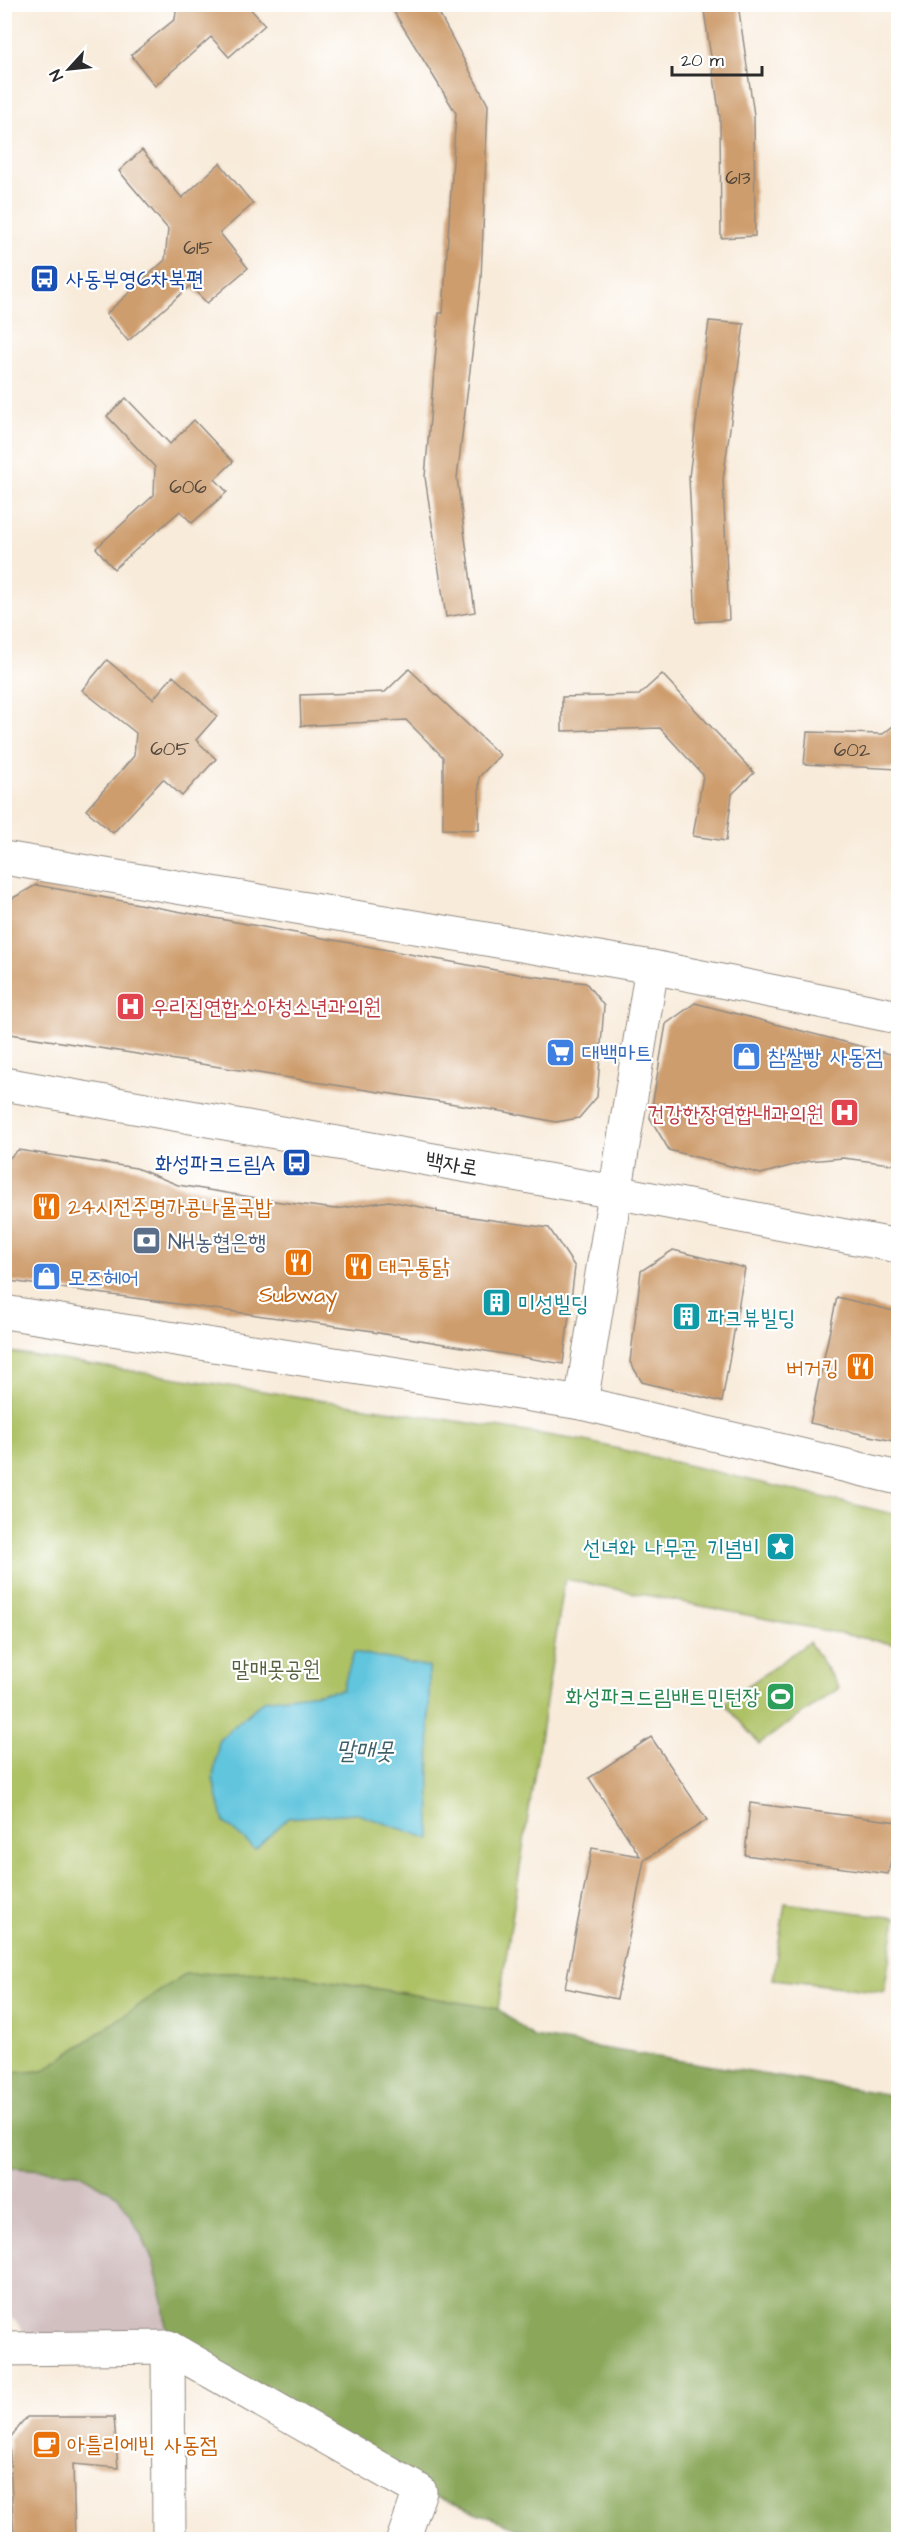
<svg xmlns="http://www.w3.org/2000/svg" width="903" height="2544" viewBox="0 0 903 2544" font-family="'Architects Daughter','Poor Story',sans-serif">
<rect width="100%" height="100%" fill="#fff"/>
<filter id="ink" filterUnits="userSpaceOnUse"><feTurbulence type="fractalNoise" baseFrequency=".0167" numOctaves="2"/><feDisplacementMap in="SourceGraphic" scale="12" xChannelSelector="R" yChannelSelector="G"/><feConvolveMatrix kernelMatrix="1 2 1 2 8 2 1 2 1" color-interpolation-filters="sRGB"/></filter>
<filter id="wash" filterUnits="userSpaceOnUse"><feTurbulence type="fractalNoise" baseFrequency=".008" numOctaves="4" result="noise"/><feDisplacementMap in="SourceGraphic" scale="24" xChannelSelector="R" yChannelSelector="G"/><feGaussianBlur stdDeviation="1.35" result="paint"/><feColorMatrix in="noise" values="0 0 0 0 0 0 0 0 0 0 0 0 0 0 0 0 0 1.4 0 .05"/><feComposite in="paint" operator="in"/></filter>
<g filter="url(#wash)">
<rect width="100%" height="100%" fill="#f8ebda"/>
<polygon fill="#d2bfc0" points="5,2167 78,2173 117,2196 140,2232 153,2262 163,2301 168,2347 40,2349 5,2310"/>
<g fill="#adc165" stroke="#6c7648" stroke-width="1.5">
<polygon points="4,1351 585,1441 898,1515 898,1645 565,1579 498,2009 277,1972 185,1974 43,2071 5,2073"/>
<polygon points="809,1642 839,1688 759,1744 724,1703"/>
<polygon points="785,1903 896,1918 884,1992 773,1979"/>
</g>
<polygon fill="#8aa75a" stroke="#5a6942" stroke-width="1.5" points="277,1972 498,2009 534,2037 898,2096 898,2539 546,2539 420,2491 168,2347 163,2301 153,2262 140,2232 118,2196 78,2173 5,2167 4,2073 43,2071 185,1974"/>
<polygon fill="#60c5dd" stroke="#467884" stroke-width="1.5" points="354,1652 429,1667 430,1839 355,1813 288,1818 255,1849 224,1822 213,1779 219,1740 264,1700 342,1690"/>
<g id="blocks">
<g fill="#ce9d6d">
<polygon points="177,4 246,4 265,25 229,57 211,37 155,86 131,55 175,19"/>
<polygon points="389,4 434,4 488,105 481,279 457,478 475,612 446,617 425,477 439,313 443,313 456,113"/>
<polygon points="703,4 738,4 754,115 755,236 721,238 720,117"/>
<polygon points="142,150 182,198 220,163 253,204 220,233 248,268 207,303 190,286 128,341 106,314 165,260 168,229 119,171"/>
<polygon points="709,321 744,324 723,480 729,620 696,622 689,477"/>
<polygon points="126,398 170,444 194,420 233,462 215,479 227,492 192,523 180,511 114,569 96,548 154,495 155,467 107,416"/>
<polygon points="107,660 153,699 173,676 217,716 196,740 216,759 182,796 163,779 113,833 86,810 134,756 136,733 82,690"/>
<polygon points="409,669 500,755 479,777 479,830 443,829 443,757 406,720 301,726 300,695 385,692"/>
<polygon points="662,674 754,773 732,794 726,841 693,836 703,775 660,728 562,731 562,697 639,695"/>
<polygon points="898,722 898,769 804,764 807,732 883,734"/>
<polygon points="36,885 523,975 586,983 604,1006 597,1097 579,1118 556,1122 506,1112 4,1033 4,903"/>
<polygon points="695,1003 898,1056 898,1165 843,1158 808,1161 761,1174 669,1150 650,1118 666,1024"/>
<polygon points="18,1150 136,1168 178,1185 281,1202 335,1209 389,1201 437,1210 437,1212 549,1228 575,1267 563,1364 373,1332 373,1331 10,1281 4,1273 4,1163"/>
<polygon points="673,1250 745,1268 722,1402 642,1382 630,1362 641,1271"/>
<polygon points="837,1297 898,1312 898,1442 810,1423"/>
<polygon points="651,1737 707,1820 644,1860 617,1999 565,1988 592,1848 640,1856 589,1778"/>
<polygon points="750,1803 898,1822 898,1849 892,1854 888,1874 745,1855"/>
<polygon points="27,2417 114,2417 118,2468 73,2464 75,2540 14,2540 9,2439"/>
</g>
</g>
</g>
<g filter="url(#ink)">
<use href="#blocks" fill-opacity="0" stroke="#928b82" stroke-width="1.5"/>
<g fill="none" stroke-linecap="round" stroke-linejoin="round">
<defs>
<g id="minor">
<polyline points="4,858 652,967 898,1017"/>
<polyline points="4,1312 581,1403 898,1478"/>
<polyline points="581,1403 652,967"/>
<polyline points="168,2347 169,2540"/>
<polyline points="4,2349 168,2347 420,2491 403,2540"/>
</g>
<polyline id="tertiary" points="4,1084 615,1192 898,1246"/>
</defs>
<use href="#minor" stroke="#928b82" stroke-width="35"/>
<use href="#tertiary" stroke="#928b82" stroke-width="35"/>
<use href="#minor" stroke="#fff" stroke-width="33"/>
<use href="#tertiary" stroke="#fff" stroke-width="33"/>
</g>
</g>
<defs>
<symbol id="bus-square" viewBox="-11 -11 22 22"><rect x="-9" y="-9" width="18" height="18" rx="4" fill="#1a4fb4" stroke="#fff"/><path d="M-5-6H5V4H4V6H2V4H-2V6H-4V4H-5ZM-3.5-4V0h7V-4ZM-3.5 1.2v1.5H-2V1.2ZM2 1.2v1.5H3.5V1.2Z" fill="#fff"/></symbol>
<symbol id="hospital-square" viewBox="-11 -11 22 22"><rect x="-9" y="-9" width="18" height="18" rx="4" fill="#e0444e" stroke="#fff"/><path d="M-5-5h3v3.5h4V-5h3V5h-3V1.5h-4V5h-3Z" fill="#fff"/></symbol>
<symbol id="supermarket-square" viewBox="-11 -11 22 22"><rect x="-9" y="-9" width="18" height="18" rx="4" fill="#3f7fe0" stroke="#fff"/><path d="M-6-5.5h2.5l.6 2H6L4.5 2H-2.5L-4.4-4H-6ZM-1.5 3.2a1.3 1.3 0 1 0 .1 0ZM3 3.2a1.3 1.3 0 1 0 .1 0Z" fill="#fff"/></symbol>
<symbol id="shop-square" viewBox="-11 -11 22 22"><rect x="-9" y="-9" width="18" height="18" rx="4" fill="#3f7fe0" stroke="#fff"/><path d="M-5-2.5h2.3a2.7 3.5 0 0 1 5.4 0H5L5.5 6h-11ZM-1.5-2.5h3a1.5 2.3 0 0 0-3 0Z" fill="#fff"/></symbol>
<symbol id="restaurant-square" viewBox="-11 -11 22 22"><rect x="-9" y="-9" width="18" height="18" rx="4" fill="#e8710a" stroke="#fff"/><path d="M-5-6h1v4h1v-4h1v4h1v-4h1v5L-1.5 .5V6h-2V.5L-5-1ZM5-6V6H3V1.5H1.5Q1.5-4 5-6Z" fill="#fff"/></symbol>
<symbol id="bank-square" viewBox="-11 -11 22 22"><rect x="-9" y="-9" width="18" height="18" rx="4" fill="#5c6f8a" stroke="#fff"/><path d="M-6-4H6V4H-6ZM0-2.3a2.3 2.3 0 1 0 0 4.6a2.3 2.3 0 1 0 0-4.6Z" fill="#fff"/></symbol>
<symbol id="building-square" viewBox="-11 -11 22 22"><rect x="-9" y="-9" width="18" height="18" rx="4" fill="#0f9aa8" stroke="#fff"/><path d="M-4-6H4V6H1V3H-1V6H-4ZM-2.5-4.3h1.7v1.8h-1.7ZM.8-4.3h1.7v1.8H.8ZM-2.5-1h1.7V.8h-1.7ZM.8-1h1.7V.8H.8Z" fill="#fff"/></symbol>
<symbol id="sight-square" viewBox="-11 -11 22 22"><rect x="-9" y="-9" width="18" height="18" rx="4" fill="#0f9aa8" stroke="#fff"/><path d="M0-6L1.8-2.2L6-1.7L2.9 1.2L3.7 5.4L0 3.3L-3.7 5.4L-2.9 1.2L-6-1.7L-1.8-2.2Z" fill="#fff"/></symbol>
<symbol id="stadium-square" viewBox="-11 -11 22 22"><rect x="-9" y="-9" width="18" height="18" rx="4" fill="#2e9e5b" stroke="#fff"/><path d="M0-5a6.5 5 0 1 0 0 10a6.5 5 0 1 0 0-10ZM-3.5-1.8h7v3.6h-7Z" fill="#fff"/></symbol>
<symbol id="cafe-square" viewBox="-11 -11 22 22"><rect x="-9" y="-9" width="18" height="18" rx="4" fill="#e8710a" stroke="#fff"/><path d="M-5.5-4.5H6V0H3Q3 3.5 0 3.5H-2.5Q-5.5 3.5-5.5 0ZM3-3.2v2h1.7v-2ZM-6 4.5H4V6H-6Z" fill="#fff"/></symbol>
</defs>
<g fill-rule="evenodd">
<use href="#bus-square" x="28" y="262" width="33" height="33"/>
<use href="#hospital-square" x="114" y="990" width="33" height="33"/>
<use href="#supermarket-square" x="544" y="1036" width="33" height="33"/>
<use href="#shop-square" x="730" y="1040" width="33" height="33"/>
<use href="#hospital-square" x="828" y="1096" width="33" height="33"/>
<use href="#bus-square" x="280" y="1146" width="33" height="33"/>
<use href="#restaurant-square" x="30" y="1190" width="33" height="33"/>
<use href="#bank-square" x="130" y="1224" width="33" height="33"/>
<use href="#restaurant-square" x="282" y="1246" width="33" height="33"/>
<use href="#restaurant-square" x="342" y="1250" width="33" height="33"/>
<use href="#shop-square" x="30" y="1260" width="33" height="33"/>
<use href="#building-square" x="480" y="1286" width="33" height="33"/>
<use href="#building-square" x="670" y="1300" width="33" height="33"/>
<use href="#restaurant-square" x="844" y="1350" width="33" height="33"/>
<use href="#sight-square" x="764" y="1530" width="33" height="33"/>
<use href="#stadium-square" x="764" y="1680" width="33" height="33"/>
<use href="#cafe-square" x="30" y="2428" width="33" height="33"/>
</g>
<g text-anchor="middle" stroke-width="4.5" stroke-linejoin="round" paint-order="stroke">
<g font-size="20" fill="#54483c">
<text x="738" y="184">613</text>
<text x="198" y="254">615</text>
<text x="188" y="493">606</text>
<text x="170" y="755">605</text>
<text x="852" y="756">602</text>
</g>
<g font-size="22" fill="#164399" stroke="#fff" text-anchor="start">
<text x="66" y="286">사동부영6차북편</text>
<text x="275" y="1171" text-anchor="end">화성파크드림A</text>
</g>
<g font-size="22" fill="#be3a42" stroke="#fff" text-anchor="start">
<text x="151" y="1014">우리집연합소아청소년과의원</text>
<text x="824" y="1121" text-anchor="end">건강한장연합내과의원</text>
</g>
<g font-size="22" fill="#366cbe" stroke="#fff" text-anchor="start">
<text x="582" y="1060">대백마트</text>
<text x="768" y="1064">참쌀빵 사동점</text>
<text x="68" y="1285">모즈헤어</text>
</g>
<g font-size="22" fill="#2b2b2b" stroke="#fff">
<text transform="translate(452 1163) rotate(10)" y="8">백자로</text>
</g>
<g font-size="22" fill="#c56008" stroke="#fff" text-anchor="start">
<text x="68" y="1214">24시전주명가콩나물국밥</text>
<text x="379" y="1274">대구통닭</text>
<text x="298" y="1302" text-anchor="middle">Subway</text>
<text x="839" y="1375" text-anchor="end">버거킹</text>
<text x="67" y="2452">아틀리에빈 사동점</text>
</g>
<g font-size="22" fill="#4e5e75" stroke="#fff" text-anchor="start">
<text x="168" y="1249">NH농협은행</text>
</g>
<g font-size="22" fill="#0d838f" stroke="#fff" text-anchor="start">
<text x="518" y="1311">미성빌딩</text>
<text x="707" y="1325">파크뷰빌딩</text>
<text x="760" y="1555" text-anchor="end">선녀와 나무꾼 기념비</text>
</g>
<g font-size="22" fill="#58603f" stroke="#fff">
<text x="276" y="1676">말매못공원</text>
</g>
<g font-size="22" fill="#27864d" stroke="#fff" text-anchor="end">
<text x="760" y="1704">화성파크드림배트민턴장</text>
</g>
<g font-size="24" font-style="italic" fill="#3e6169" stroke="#fff">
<text x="365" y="1758">말매못</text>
</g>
</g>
<rect width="903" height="2544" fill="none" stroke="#fff" stroke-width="24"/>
<g transform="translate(69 69) rotate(243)" stroke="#ffffff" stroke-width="4.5" paint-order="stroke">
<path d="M0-4.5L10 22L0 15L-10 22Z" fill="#2b2b2b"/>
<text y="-9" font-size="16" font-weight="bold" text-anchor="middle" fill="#2b2b2b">N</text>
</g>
<path d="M672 66v9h90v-9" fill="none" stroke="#2b2b2b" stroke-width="3"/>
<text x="681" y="66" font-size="18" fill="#2b2b2b" stroke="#ffffff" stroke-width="4.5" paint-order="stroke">20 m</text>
</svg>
